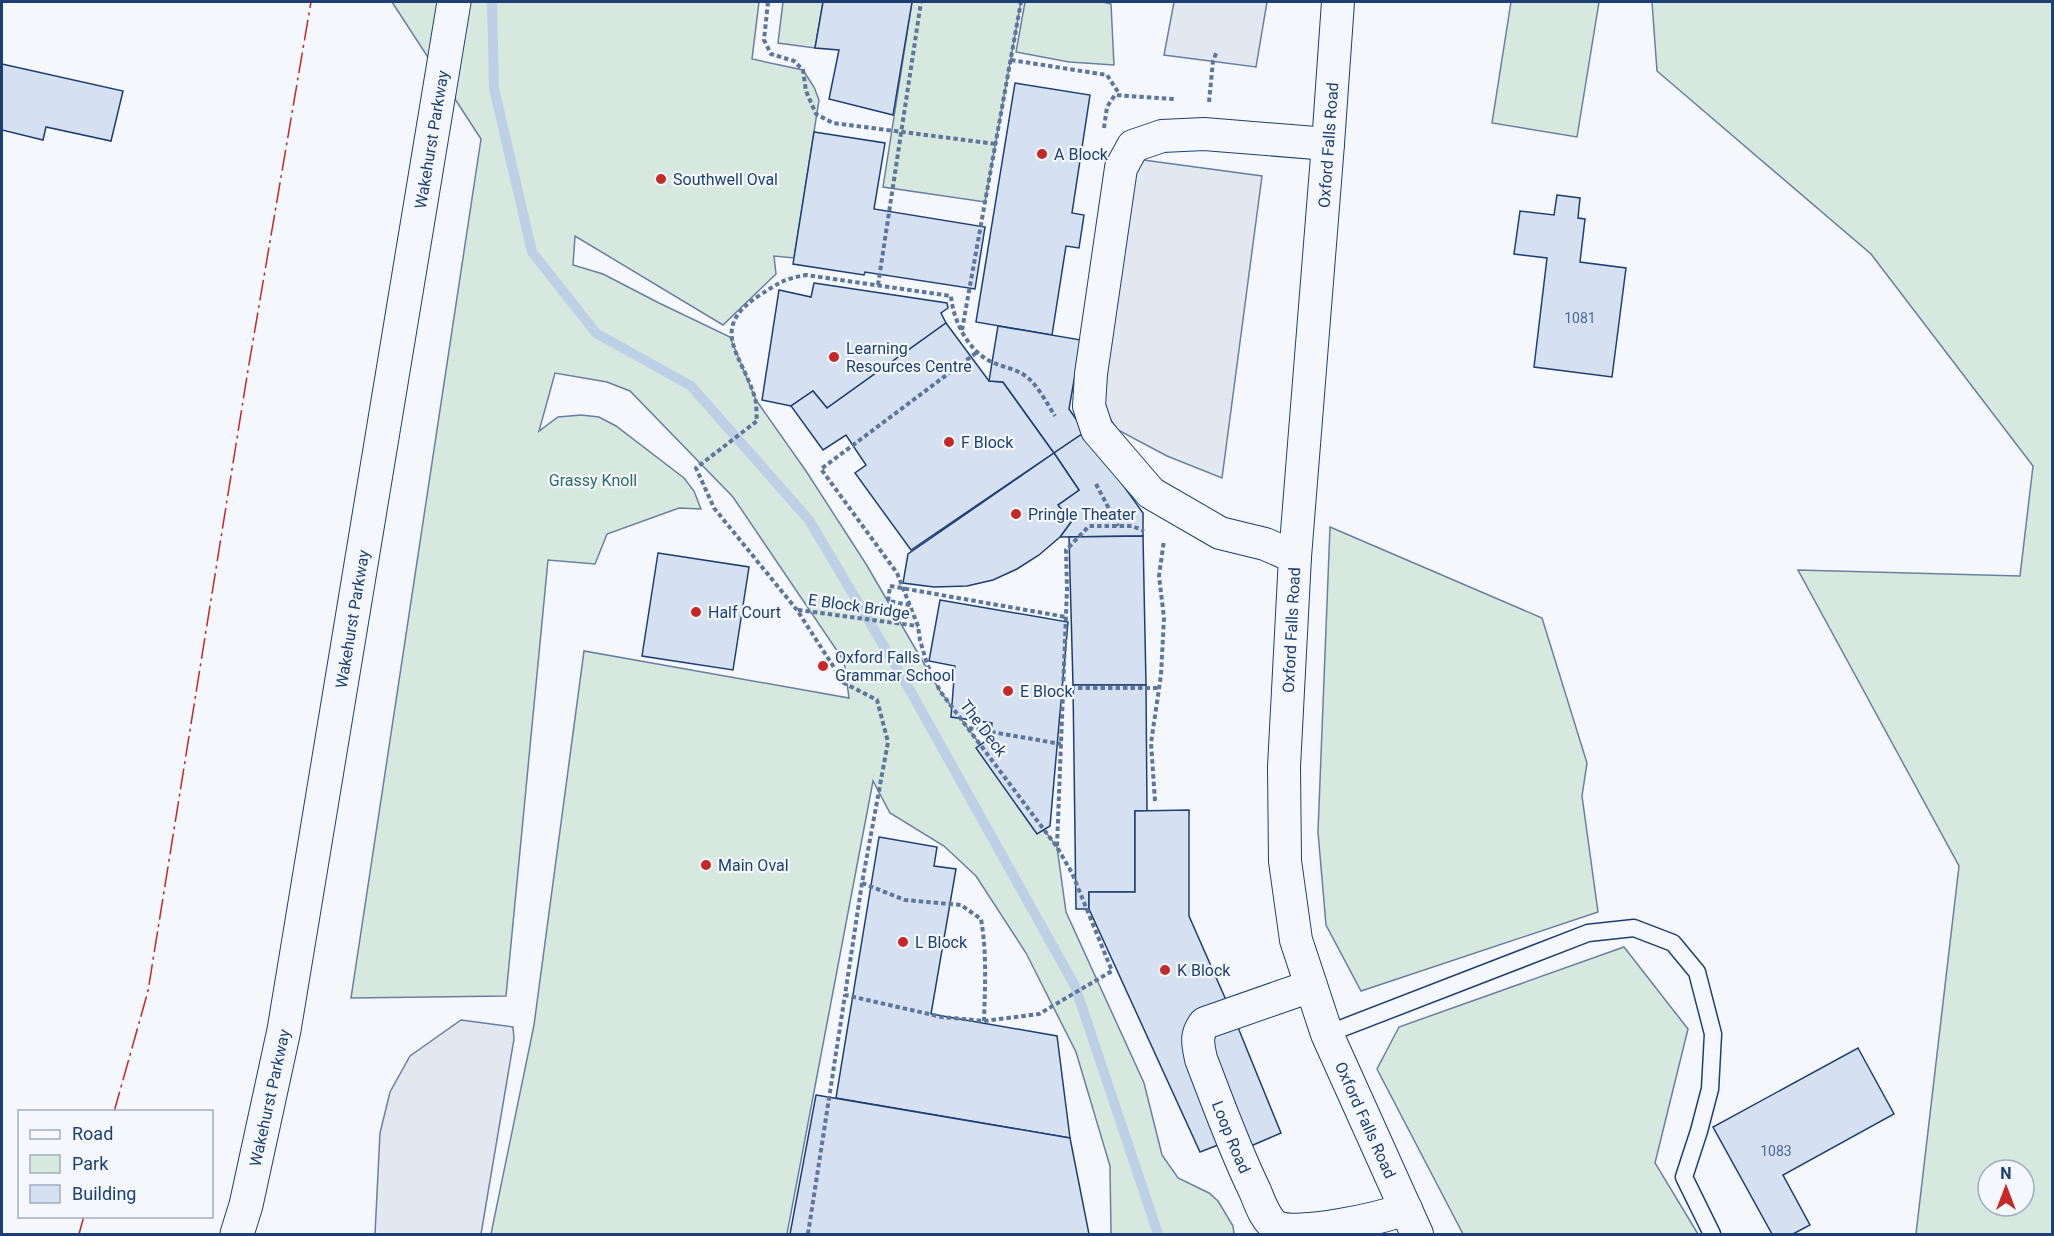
<svg xmlns="http://www.w3.org/2000/svg" width="2054" height="1236" viewBox="0 0 2054 1236" font-family="Roboto,sans-serif">
<rect width="100%" height="100%" fill="#f4f7fb"/>
<g fill="#d7e8df" stroke="#687fa3" stroke-width="1.5" fill-rule="evenodd">
<polygon points="392,2 759,2 752,59 803,70 814,87 819,100 794,258 774,256 776,274 723,325 575,236 573,265 603,274 659,303 730,337 756,400 806,471 866,564 940,691 1057,847 1066,912 1144,1083 1162,1155 1178,1178 1209,1193 1218,1201 1233,1226 1234,1234 1111,1234 1110,1166 1076,1052 1026,953 976,876 944,846 890,813 873,781 787,1234 491,1234 534,1025 584,651 849,698 844,661 733,497 630,391 607,382 555,373 539,431 558,417 581,415 599,417 616,426 684,478 694,491 701,509 679,508 607,534 595,564 548,560 506,996 351,998 481,139"/>
<polygon points="783,2 823,2 815,48 778,43"/>
<polygon points="912,2 1021,2 985,202 883,187"/>
<polygon points="1025,2 1103,2 1111,4 1114,65 1069,62 1016,52"/>
<polygon points="1511,2 1599,2 1577,137 1492,123"/>
<path d="M1652 2H2052V1234H1916L1959 866 1798 570 2020 576 2033 466 1871 254 1657 71ZM1988 1170H2024V1206H1988Z"/>
<polygon points="1330,527 1542,618 1587,763 1582,796 1598,912 1361,991 1326,925 1318,832"/>
<polygon points="1624,947 1688,1029 1655,1163 1698,1234 1463,1234 1377,1069 1399,1027"/>
</g>
<g fill="#e3e8f0" stroke="#687fa3" stroke-width="1.5">
<polygon points="1174,2 1267,2 1256,67 1164,55"/>
<polygon points="1136,159 1262,176 1222,478 1167,456 1118,430 1096,399"/>
<polygon points="461,1020 513,1027 514,1039 481,1234 375,1234 380,1133 390,1092 410,1056"/>
</g>
<g fill="none" stroke-linecap="round" stroke-linejoin="round">
<polyline stroke="#bed0e5" stroke-width="10" points="492,2 494,88 532,252 596,333 691,386 809,520 907,685 1075,986 1158,1234"/>
</g>
<g fill="#d5e0f0" stroke="#1d3f73" stroke-width="1.5">
<polygon points="823,2 912,2 893,115 829,99 839,50 815,48"/>
<polygon points="2,64 123,91 111,141 46,127 43,140 2,130"/>
<polygon points="1015,83 1090,95 1072,213 1084,215 1079,248 1066,246 1052,335 976,322"/>
<polygon points="814,132 885,143 874,209 985,227 975,289 865,272 864,275 793,264"/>
<polygon points="1557,195 1580,198 1578,218 1585,219 1580,262 1626,268 1612,377 1534,367 1547,258 1514,254 1520,211 1554,215"/>
<polygon points="814,283 947,303 948,308 941,313 946,323 827,408 813,391 791,406 762,400 779,290 811,297"/>
<polygon points="946,323 989,381 1003,382 1054,453 911,550 855,473 866,465 846,435 823,450 791,406 813,391 827,408"/>
<polygon points="998,326 1081,340 1069,409 1085,432 1054,453 1003,382 989,381"/>
<polygon points="1085,432 1143,513 1143,536 1060,537 1071,522 1058,505 1079,490 1054,453"/>
<polygon points="1054,453 1079,490 1058,505 1071,522 1060,537 1039,555 1017,569 993,580 967,586 934,587 903,583 908,554"/>
<polygon points="1143,536 1146,685 1073,685 1069,537"/>
<polygon points="658,553 749,567 733,670 642,656"/>
<polygon points="940,600 1068,622 1050,826 1037,834 976,748 991,737 992,723 951,717 955,666 929,661"/>
<polygon points="1073,685 1146,685 1147,811 1135,811 1135,892 1089,892 1089,909 1076,909"/>
<polygon points="1189,810 1189,916 1237,1025 1281,1133 1223,1158 1218,1145 1200,1152 1089,909 1089,892 1135,892 1135,811"/>
<polygon points="879,837 937,847 934,866 956,869 931,1014 1057,1036 1070,1138 836,1098"/>
<polygon points="1858,1048 1894,1114 1783,1175 1810,1225 1793,1234 1772,1234 1713,1127"/>
<polygon points="816,1095 1070,1138 1089,1234 790,1234"/>
</g>
<g fill="none" stroke-linecap="round" stroke-linejoin="round">
<defs>
<polyline id="service" points="1327,1034 1588,933 1634,928 1673,943 1697,972 1713,1034 1710,1089 1699,1131 1684,1177 1712,1234"/>
<g id="minor">
<path id="s1" d="M1338 2 1328 144 1295 557 1284 767 1285 861 1296 940 1327 1034 1417 1234"/>
<polyline points="1295,557 1265,544 1220,533 1151,493 1097,430 1089,406 1091,374 1121,168 1133,146 1162,136 1204,134 1328,144"/>
<path id="s2" d="M1311 986 1205 1023C1195 1035 1198 1044 1201 1059 1218 1103 1234 1148 1255 1191 1260 1203 1265 1219 1276 1227 1302 1236 1377 1219 1406 1209"/>
</g>
<g id="primary">
<path id="s3" d="M237 1234 246 1205 284 1030 454 2"/>
</g>
</defs>
<use href="#service" stroke="#1d3f73" stroke-width="19"/>
<use href="#minor" stroke="#1d3f73" stroke-width="34"/>
<use href="#primary" stroke="#1d3f73" stroke-width="35"/>
<g stroke="#5e769c" stroke-width="4" stroke-dasharray="4.5 3" stroke-linecap="butt">
<polyline points="768,2 764,40 771,54 794,61 803,70 806,91 816,114 833,123 996,144"/>
<polyline points="1011,60 1107,75 1120,95"/>
<polyline points="1209,102 1213,61 1217,51"/>
<polyline points="1104,128 1107,107 1115,95 1174,99"/>
<polyline points="878,285 921,2"/>
<polyline points="962,330 1021,2"/>
<path d="M976 353 821 469 897 573 918 626 920 640 927 664 940 691 1057 847 1072 873 1112 971 1039 1014 984 1021 942 1017 845 995 862 883 888 742 877 700 844 683 797 610 714 508 696 468 757 421C756 414 757 405 755 398 742 354 707 329 760 295 779 283 783 279 806 275L951 296C953 321 969 353 994 363 1005 368 1018 369 1028 378 1038 386 1048 405 1055 416"/>
<polyline points="1096,484 1118,526"/>
<polyline points="910,605 888,601 890,586 1066,617"/>
<polyline points="798,610 918,626"/>
<polyline points="1063,688 1159,688"/>
<polyline points="969,728 1061,744"/>
<polyline points="1155,801 1151,743 1161,675 1164,618 1159,576 1164,540"/>
<polyline points="1057,846 1067,589 1066,550 1089,526 1132,526 1144,531"/>
<path d="M862 883 905 900 961 905 981 919C987 953 985 987 984 1021"/>
<polyline points="808,1234 845,995"/>
</g>
<use href="#service" stroke="#f4f7fb" stroke-width="16"/>
<use href="#minor" stroke="#f4f7fb" stroke-width="32"/>
<use href="#primary" stroke="#f4f7fb" stroke-width="33"/>
<g stroke="#c62828" stroke-width="1.5" stroke-dasharray="21 4.5 3 4.5" stroke-linecap="butt">
<polyline points="114,1112 148,991 248,370 311,2"/>
<polyline points="79,1234 84,1216"/>
</g>
</g>
<g fill="#c62828" stroke="#f4f7fb" stroke-width="2">
<circle cx="1042" cy="154" r="6"/>
<circle cx="661" cy="179" r="6"/>
<circle cx="834" cy="357" r="6"/>
<circle cx="949" cy="442" r="6"/>
<circle cx="1016" cy="514" r="6"/>
<circle cx="696" cy="612" r="6"/>
<circle cx="823" cy="666" r="6"/>
<circle cx="1008" cy="691" r="6"/>
<circle cx="706" cy="865" r="6"/>
<circle cx="903" cy="942" r="6"/>
<circle cx="1165" cy="970" r="6"/>
</g>
<g text-anchor="middle" stroke-width="4.5" stroke-linejoin="round" paint-order="stroke">
<g font-size="14" fill="#4b6792">
<text x="1580" y="323">1081</text>
<text x="1776" y="1156">1083</text>
</g>
<g font-size="16" fill="#1d3f73" stroke="#f4f7fb">
<text dy="6" stroke="none"><textPath href="#s3" startOffset="1112">Wakehurst Parkway</textPath></text>
<text transform="translate(1328 145) rotate(-86)" y="6">Oxford Falls Road</text>
<text transform="translate(859 606) rotate(8)" y="6">E Block Bridge</text>
<text dy="6" stroke="none"><textPath href="#s3" startOffset="626">Wakehurst Parkway</textPath></text>
<text transform="translate(1291 630) rotate(-87)" y="6">Oxford Falls Road</text>
<text transform="translate(984 728) rotate(53)" y="6">The Deck</text>
<text dy="6" stroke="none"><textPath href="#s3" startOffset="140">Wakehurst Parkway</textPath></text>
<text dy="6" stroke="none"><textPath href="#s1" startOffset="1134">Oxford Falls Road</textPath></text>
<text dy="6" stroke="none"><textPath href="#s2" startOffset="234">Loop Road</textPath></text>
</g>
<g font-size="16" fill="#1d3f73" stroke="#f4f7fb" text-anchor="start">
<text x="1054" y="160">A Block</text>
<text x="673" y="185">Southwell Oval</text>
<text x="846" y="354">Learning<tspan x="846" dy="18">Resources Centre</tspan></text>
<text x="961" y="448">F Block</text>
<text x="1028" y="520">Pringle Theater</text>
<text x="708" y="618">Half Court</text>
<text x="835" y="663">Oxford Falls<tspan x="835" dy="18">Grammar School</tspan></text>
<text x="1020" y="697">E Block</text>
<text x="718" y="871">Main Oval</text>
<text x="915" y="948">L Block</text>
<text x="1177" y="976">K Block</text>
</g>
<g font-size="16" fill="#2c6c60" stroke="#f4f7fb">
<text x="593" y="486">Grassy Knoll</text>
</g>
</g>
<rect width="2054" height="1236" fill="none" stroke="#1d3f73" stroke-width="6"/>
<rect x="18" y="1110" width="195" height="108" fill="#f4f7fb" stroke="#9eadc5" stroke-width="1.5"/>
<rect x="30" y="1130" width="30" height="9" fill="#f4f7fb" stroke="#9eadc5" stroke-width="1.5"/>
<text x="72" y="1140" font-size="18" fill="#1d3f73">Road</text>
<rect x="30" y="1155" width="30" height="18" fill="#d7e8df" stroke="#9eadc5" stroke-width="1.5"/>
<text x="72" y="1170" font-size="18" fill="#1d3f73">Park</text>
<rect x="30" y="1185" width="30" height="18" fill="#d5e0f0" stroke="#9eadc5" stroke-width="1.5"/>
<text x="72" y="1200" font-size="18" fill="#1d3f73">Building</text>
<g transform="translate(2006 1188)"><circle r="28" fill="#f4f7fb" stroke="#9eadc5" stroke-width="1.5"/>
<path d="M0-4.5L10 22L0 15L-10 22Z" fill="#c62828"/>
<text y="-9" font-size="16" font-weight="bold" text-anchor="middle" fill="#1d3f73">N</text>
</g>
</svg>
